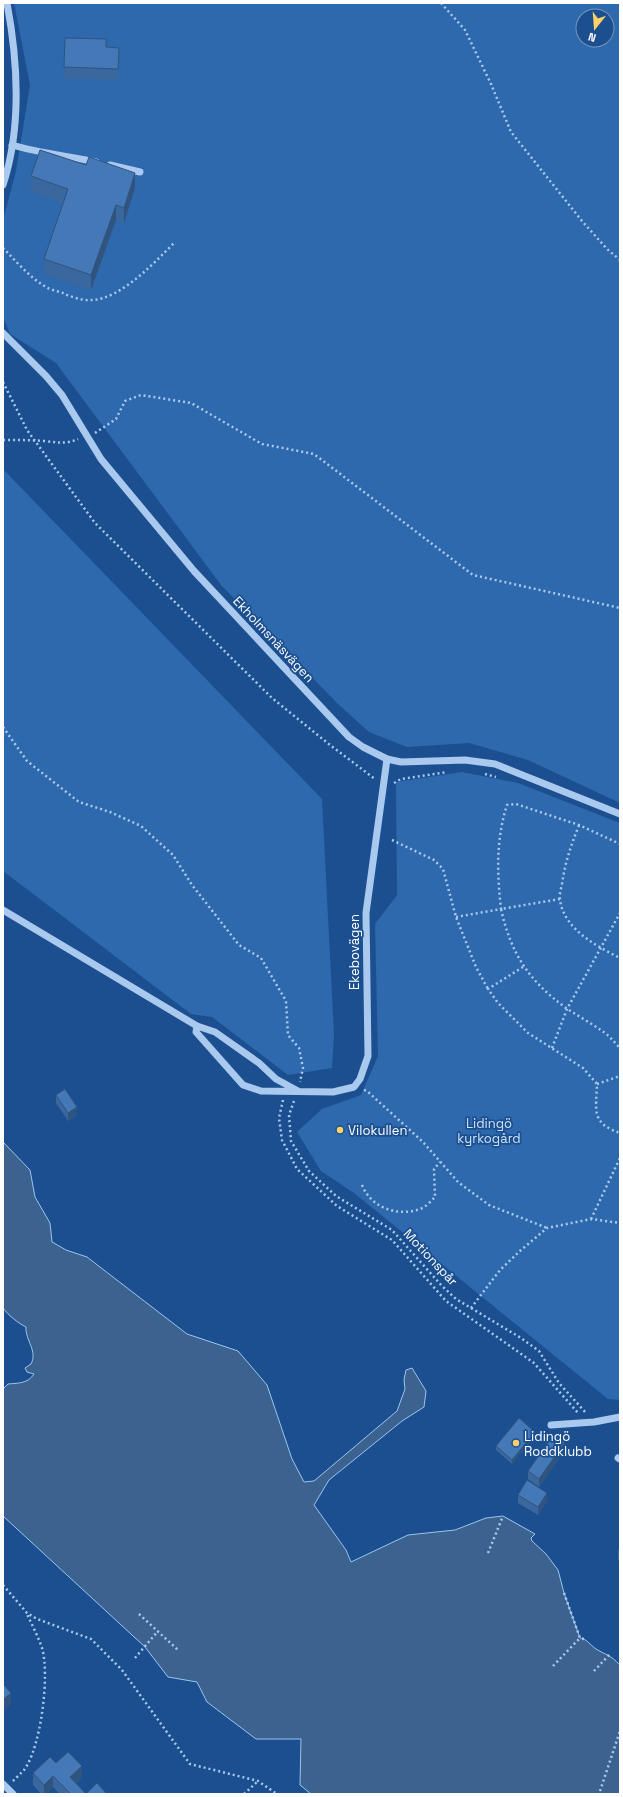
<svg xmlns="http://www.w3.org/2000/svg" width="623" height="1797" viewBox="0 0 623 1797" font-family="'Space Grotesk',sans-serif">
<rect width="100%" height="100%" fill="#1b4f8f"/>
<g fill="#2e69ad" fill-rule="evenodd">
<path d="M14 3H620V803L528 760 469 743 407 747 369 732 338 704 221 585 56 363 10 334 3 317V220L16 171 30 85ZM583 16H607V40H583Z"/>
<polygon points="3,469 322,799 334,1034 332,1068 288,1075 212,1017 191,1014 3,871"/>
<polygon points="462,772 518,783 620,823 620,1400 608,1399 354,1193 321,1171 297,1132 322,1109 361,1095 378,1056 375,924 397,895 396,782"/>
</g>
<path fill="#3c6290" stroke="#9cc4f0" d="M3 1142 30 1170 35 1197 50 1223 52 1242 66 1250 87 1257 187 1334 238 1351 267 1385 292 1459 304 1482 314 1481 397 1411 405 1389 404 1380 406 1370 412 1368 426 1391 424 1407 402 1421 329 1480 314 1505 346 1550 351 1562 408 1535 455 1530 486 1518 503 1516 535 1534 531 1538 532 1541 546 1554 558 1570 564 1593 580 1638C587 1639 590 1645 596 1649 608 1656 609 1654 620 1665V1794H311L300 1785 301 1739H256L207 1702 197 1682 168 1677 145 1647 3 1516V1389L8 1384C17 1383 28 1384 34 1374L27 1372 25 1368 31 1364C38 1351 25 1340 26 1327 18 1323 9 1316 3 1308Z"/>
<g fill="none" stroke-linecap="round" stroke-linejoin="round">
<g stroke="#a9c9ee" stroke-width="2.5" stroke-dasharray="2 3" stroke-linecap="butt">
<polyline points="441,3 465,30 491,84 511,132 582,221 607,249 620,260"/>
<path d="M3 248C16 261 29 277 46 287 51 290 57 291 63 293 71 297 83 301 92 300 121 299 156 261 175 242"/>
<polyline points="3,382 27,430 95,523 272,698 330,745 375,779"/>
<polyline points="95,433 116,419 125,401 141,395 191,403 262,444 314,454 473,575 620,608"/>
<path d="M3 440C17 440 30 440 44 441 56 442 65 445 78 439"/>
<polyline points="3,727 27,761 79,802 110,812 141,826 173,855 192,885 239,945 261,958 286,1001 288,1035 299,1048 303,1068 300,1082"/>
<polyline points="485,774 496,777"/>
<polyline points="394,783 401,779 447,772"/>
<path d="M579 825C571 846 565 862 562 884 561 889 559 895 560 900 564 929 596 946 620 958"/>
<polyline points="392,840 434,860 443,869 456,917 476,967 488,989"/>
<path d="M560 899 501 909C511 954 529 981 566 1008 578 1016 591 1023 602 1031 609 1035 614 1042 620 1048"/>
<path d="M456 917 501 909C497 873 496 839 507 805L516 804 579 825 620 844"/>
<path d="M523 967 488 989 498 1003 528 1033 583 1068 597 1084C596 1111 591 1123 620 1133"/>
<polyline points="552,1048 567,1009 620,913"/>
<polyline points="597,1084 620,1076"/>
<polyline points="364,1090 367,1091 423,1142 458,1182 489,1205 547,1228"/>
<polyline points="283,1100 279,1118 282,1140 297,1169 337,1206 392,1240 446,1301 534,1363 579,1414"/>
<polyline points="294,1101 289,1115 291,1141 309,1171 336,1196 392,1230 442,1286 456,1299 521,1338 539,1351 559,1383 586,1413"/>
<path d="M362 1185C371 1208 398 1217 420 1209 426 1207 431 1201 435 1197L434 1169 440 1162"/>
<polyline points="591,1219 620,1158"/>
<polyline points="471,1308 500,1270 521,1250 547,1228 591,1219 620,1223"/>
<polyline points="488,1553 503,1516"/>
<polyline points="3,1585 27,1613 37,1619 91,1639 122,1670 190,1764 258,1781 277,1794"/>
<polyline points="564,1593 580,1638 584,1639"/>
<polyline points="139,1614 178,1650"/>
<polyline points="135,1658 158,1631"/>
<polyline points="553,1666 580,1638"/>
<polyline points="594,1671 610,1654"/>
<path d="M13 1781C16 1778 20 1774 24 1770 41 1748 50 1674 42 1648 38 1636 32 1625 27 1614"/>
<polyline points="600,1791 620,1731"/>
<polyline points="244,1794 258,1781"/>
</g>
<g stroke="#a9c9ee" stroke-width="7">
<path d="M12 145C39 153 68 156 96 162"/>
<polyline points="110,165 140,172"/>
<path d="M3 185C22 127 18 62 7 3"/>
<polyline points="3,333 46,376 62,395 101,459 194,571 349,737 363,747 387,759 401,762 465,760 495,764 620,814"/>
<polyline points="3,910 197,1026"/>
<polyline points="298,1091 276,1079 259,1063 215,1032 197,1026 196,1032 243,1085 261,1091 333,1092 354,1087 360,1079 368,1056 366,913 387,759"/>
<polyline points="551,1425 594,1422 620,1417"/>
<polyline points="618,1458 620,1459"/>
<polyline points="3,1784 13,1794"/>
</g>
</g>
<g fill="#3a679d">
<polygon points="106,47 119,48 118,80 64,79 64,67"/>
<polygon points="31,176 135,188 124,223 116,220 91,290 44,274 44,259 63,203 31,192"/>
<polygon points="56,1095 77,1115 68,1121 56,1103"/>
<polygon points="535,1436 512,1464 496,1450 496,1446"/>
<polygon points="565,1450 539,1487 528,1479 528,1471"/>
<polygon points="518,1495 547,1501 538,1515 518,1503"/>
<polygon points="620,1548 620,1562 618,1559 618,1550"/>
<polygon points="56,1763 82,1778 76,1783 86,1794 107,1794 60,1794 53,1787 47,1794 41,1794 33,1785 33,1773"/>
</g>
<g fill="#305480">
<polygon points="135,173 135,188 124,223 124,208"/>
<polygon points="116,205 116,220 91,290 91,275"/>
<polygon points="77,1107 77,1115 68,1121 68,1113"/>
<polygon points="535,1432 535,1436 512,1464 512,1460"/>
<polygon points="565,1442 565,1450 539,1487 539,1479"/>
<polygon points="547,1493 547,1501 538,1515 538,1507"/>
<polygon points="11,1693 11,1704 3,1712 3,1700"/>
<polygon points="82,1766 82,1778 70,1789 70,1777"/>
<polygon points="53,1776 53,1787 47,1794 44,1794 44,1785"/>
</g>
<g fill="#4478b7" stroke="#305480">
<polygon points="65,38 106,39 106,47 119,48 118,69 64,67"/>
<polygon points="40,150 86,165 89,157 135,173 124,208 116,205 91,275 44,259 68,189 31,176"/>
<polygon points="65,1089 77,1107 68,1113 56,1095"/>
<polygon points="519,1418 535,1432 512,1460 496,1446"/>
<polygon points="554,1434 565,1442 539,1479 528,1471"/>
<polygon points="527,1480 547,1493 538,1507 518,1495"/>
<polygon points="3,1684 11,1693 3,1700"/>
<polygon points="68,1752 82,1766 70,1777 86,1794 97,1783 107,1794 71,1794 53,1776 44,1785 33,1773 50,1757 56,1763"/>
</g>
<g fill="#ffd166" stroke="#1b4f8f" stroke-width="1.5">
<circle cx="340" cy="1130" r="4"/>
<circle cx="516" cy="1443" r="4"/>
</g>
<g text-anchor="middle" stroke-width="3.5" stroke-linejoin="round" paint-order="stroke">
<g font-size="13" fill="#fff" stroke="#1b4f8f">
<text transform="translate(274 639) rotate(47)" y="5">Ekholmsnäsvägen</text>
<text transform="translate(354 952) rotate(-90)" y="5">Ekebovägen</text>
<text transform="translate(431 1257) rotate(47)" y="5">Motionspår</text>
</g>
<g font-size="13" fill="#cfe3fa" stroke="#1b4f8f">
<text x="489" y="1128">Lidingö<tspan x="489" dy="15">kyrkogård</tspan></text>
</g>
<g font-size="13" fill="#fff" stroke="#1b4f8f" text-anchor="start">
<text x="348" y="1135">Vilokullen</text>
<text x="524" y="1441">Lidingö<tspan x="524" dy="15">Roddklubb</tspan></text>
</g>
</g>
<rect width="623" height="1797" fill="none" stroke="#ffffff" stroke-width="8"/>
<g transform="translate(595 28) rotate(197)"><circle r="19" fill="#1b4f8f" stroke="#7695bc"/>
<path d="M0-3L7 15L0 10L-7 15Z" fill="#ffd166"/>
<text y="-6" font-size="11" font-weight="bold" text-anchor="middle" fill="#ffffff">N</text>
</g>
</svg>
